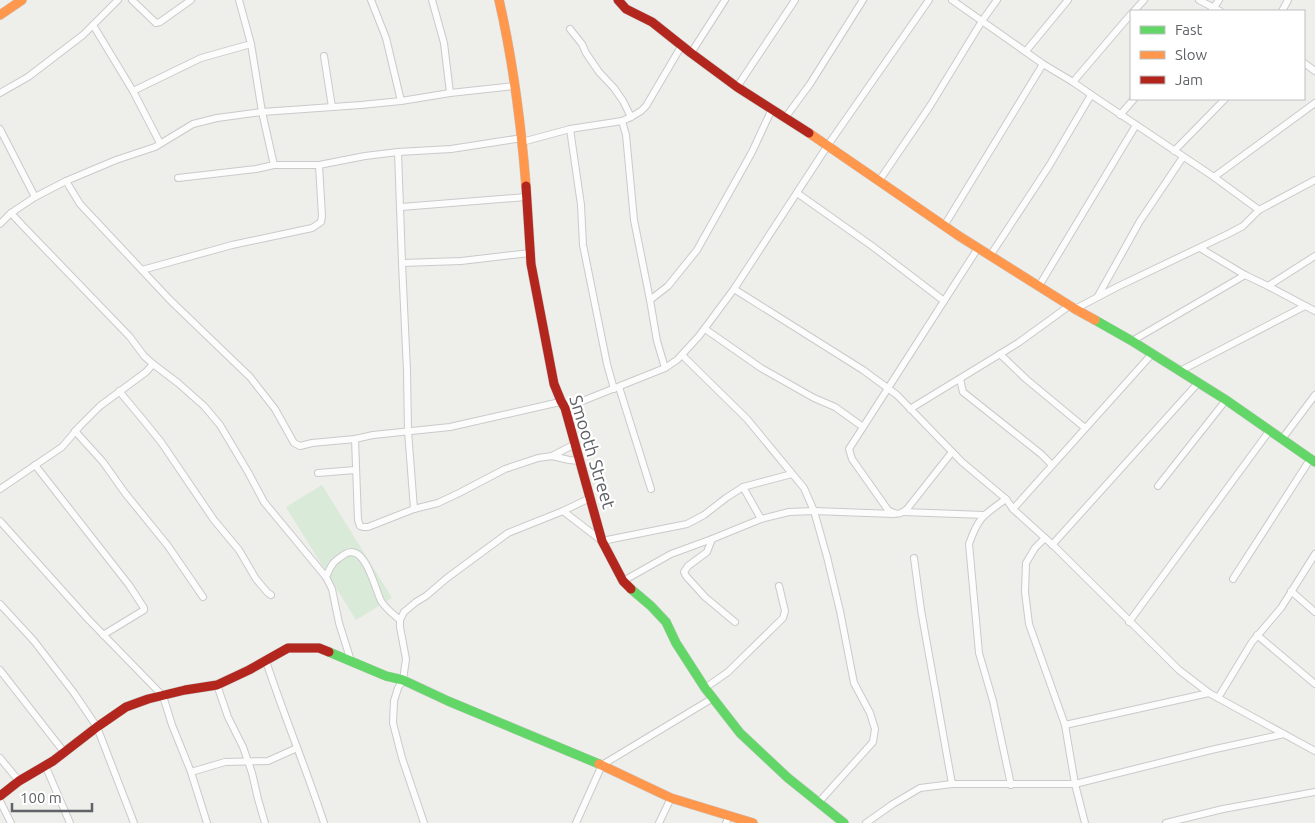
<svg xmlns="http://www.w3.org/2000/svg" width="1315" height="823" viewBox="0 0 1315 823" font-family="Ubuntu,sans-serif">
<rect width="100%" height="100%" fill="#eeeeea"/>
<polygon fill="#d9ead9" points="322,485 392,598 356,620 286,507"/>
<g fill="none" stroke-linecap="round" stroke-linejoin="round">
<defs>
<g id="street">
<polyline points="132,0 156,23 160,22 191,0"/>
<polyline points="239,0 251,44 262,112 274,165"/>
<polyline points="371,0 386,38 401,101"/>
<polyline points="432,0 444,43 450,93"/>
<polyline points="952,0 1043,64 1073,82 1096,98 1214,177 1259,210"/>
<polyline points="1199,0 1220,11"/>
<polyline points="1212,10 1219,0"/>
<polyline points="1134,11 1144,0"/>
<polyline points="1282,11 1288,0"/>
<polyline points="93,25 133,91 160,143"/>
<polyline points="570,29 582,44 586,53 599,72 614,88 623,101 631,117 622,121"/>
<polyline points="1026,51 1068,0"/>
<polyline points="691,53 725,0"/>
<polyline points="324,56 332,107"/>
<polyline points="1304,63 1315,71"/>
<polyline points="1073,82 1131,14"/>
<polyline points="737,87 795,0"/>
<polyline points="133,91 201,58 251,44"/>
<polyline points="0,93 28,77 83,35 118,0"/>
<polyline points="1120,115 1134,99"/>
<polyline points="631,117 641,111 646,106 682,45"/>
<polyline points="785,118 810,84 863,0"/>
<polyline points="0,129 35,197"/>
<polyline points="570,129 581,205 583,245 607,364 614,389"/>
<polyline points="522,142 570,129 622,121 626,135 634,220 650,300 657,341 665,368"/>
<polyline points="1174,151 1225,99"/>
<polyline points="398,152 402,263"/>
<polyline points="1214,177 1315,103"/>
<polyline points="178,178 256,169 274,165 319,165 365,156 398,152 451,149 522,138"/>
<polyline points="66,181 80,204 170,300 250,377 275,409 294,443 300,446 312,443 355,439 373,435 450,427 560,402"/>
<polyline points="879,181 930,106 982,21 997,0"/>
<polyline points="797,193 872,246 944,301"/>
<polyline points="401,207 527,197"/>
<polyline points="0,224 11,213 35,197 66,181 116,160 155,147 193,124 217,118 262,112 361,105 401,101 450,93 515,86"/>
<polyline points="944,226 1043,64"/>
<polyline points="1200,248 1245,275 1268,286 1315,311"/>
<polyline points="990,256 1049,166 1091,95"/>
<polyline points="142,270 232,245 312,228 321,222 322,216 319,165"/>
<polyline points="1039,286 1136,125"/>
<polyline points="1268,286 1315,256"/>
<polyline points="734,289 863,370 897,395 962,462 1006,499 1013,509 1055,547 1179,670 1209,693 1315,751"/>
<polyline points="1098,296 1140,221 1183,157"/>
<polyline points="650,300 668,286 697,250 752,152 772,109"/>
<polyline points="1075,309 1117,287 1230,233 1243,226 1259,210 1315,180"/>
<polyline points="705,329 761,368 814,398 835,407 863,427"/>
<polyline points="1132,341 1245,275"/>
<polyline points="1000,354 1026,379 1085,428"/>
<polyline points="682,355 747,419 804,488 814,511 827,557 840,611 854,683 870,713 875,729 873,742 819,802"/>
<polyline points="153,364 178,383 204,406 220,425 248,472 264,502 326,577 332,589 339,623 351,661"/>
<polyline points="1180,371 1305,306"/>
<polyline points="960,379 963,392 1041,454 1052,465"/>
<polyline points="619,387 651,489"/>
<polyline points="119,391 144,421 161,442 214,520 239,550 256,579 267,592 271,595"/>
<polyline points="565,408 665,368 677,360 699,336 734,289 828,145 929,0"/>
<polyline points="910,409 1018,343 1069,306"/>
<polyline points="75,431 103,462 125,493 168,546 203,597"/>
<polyline points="355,439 358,520 360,526 363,527 368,527 414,509 438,503 459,493 505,469 538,458 552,456 569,460 580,461"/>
<polyline points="1282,439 1315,395"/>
<path d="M952 452 907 509C900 515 896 515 888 510L852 459 849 449 978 248"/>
<polyline points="552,456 575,444"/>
<polyline points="35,465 129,585 144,608 144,610 103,635"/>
<polyline points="318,473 355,470"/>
<polyline points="1158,486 1226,400"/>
<polyline points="743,487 761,519"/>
<polyline points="0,489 62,447 80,426 100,406 146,372 153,364 144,356 130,337 22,225 11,213"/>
<path d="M1006 499C983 515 978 518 969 544L979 653 993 701 1011 785"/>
<polyline points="414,509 408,431 407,371 402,263 461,261 530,253"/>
<polyline points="1013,509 1152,354"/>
<polyline points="563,511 602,541 687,524 704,515 726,498 743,487 792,474"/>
<polyline points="903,512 984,515"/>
<polyline points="0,521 88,619 163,696 172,725 191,772 207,823"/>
<polyline points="1045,538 1035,548 1026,563 1025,592 1029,624 1065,725 1075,784 1085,823"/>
<polyline points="712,539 707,552 688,566 684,572 686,576 705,597 735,622"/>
<polyline points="1052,545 1198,383"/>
<polyline points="914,558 921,610 952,784"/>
<path d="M326 577C332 563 333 562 345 554 365 542 375 589 381 601 386 609 393 614 400 620"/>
<polyline points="1233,579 1311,458"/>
<polyline points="623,581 671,554 712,539 761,519 789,512 814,511 894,514"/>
<polyline points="1291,591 1315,612"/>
<polyline points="0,604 34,641 74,693 97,727 134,823"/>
<polyline points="1129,622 1270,430"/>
<polyline points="1257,635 1315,684"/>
<path d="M266 661C284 716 306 768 324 823"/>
<polyline points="0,670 64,752"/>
<polyline points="217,685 228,717 243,747 252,773 258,799 265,823"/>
<polyline points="705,688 728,672 783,618 785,611 779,586"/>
<polyline points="1218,698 1252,642 1281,608 1315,554"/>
<polyline points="1065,725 1209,693"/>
<polyline points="0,758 19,781"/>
<polyline points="45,765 70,823"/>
<polyline points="191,772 225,762 268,761 297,748"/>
<polyline points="0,801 11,823"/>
<polyline points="424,823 402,758 393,723 394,701 398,688 403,680 406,659 400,627 400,620 404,612 416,602 426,596 447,578 508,533 563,511 590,498"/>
<polyline points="576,823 602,765 713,698"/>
<polyline points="659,823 671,798"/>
<polyline points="726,823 729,815"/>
<polyline points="866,823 893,804 920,788 952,784 1075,784 1211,750 1284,734"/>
<polyline points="1166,823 1223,809 1315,792"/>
</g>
<g id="fast">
<polyline points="1095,320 1132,341 1226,400 1315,462"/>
<polyline points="631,589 651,606 666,622 676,643 705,688 740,733 788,778 844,823"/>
<polyline points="329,652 386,676 403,680 448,701 599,764"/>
</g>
<g id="slow">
<path d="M499 0C513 61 521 123 526 186"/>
<polyline points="0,15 22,0"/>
<polyline points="809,133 959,236 1075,309 1095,320"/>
<polyline points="599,764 671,798 753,823"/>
</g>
<g id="jam">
<polyline points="618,0 626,9 652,22 691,53 737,87 809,133"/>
<polyline points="526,186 531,264 554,384 561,401 565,408 602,541 623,581 631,589"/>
<polyline points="0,796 19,781 53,761 97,727 126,707 148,699 185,690 217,685 249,670 288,648 319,648 329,652"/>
</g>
</defs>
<use href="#street" stroke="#cacacb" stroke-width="8"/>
<use href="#fast" stroke="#cbcbcc" stroke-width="10"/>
<use href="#slow" stroke="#cbcbcc" stroke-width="10"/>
<use href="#jam" stroke="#cbcbcc" stroke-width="10"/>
<use href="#street" stroke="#fcfcfc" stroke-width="6"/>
<use href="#fast" stroke="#63d668" stroke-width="9"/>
<use href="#slow" stroke="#ff974d" stroke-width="9"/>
<use href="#jam" stroke="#b3261e" stroke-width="9"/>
</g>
<g text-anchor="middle" stroke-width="4.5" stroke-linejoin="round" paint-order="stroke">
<g font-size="18" fill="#5f6267" stroke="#fff">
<text transform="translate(592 452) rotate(73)" y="6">Smooth Street</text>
</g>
</g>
<rect x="1130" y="10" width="175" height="90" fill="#ffffff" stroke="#bfc0c2"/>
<rect x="1140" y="26" width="25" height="8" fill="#63d668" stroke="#bfc0c2"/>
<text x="1175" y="35" font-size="15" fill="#5f6267">Fast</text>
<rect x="1140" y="51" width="25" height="8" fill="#ff974d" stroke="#bfc0c2"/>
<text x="1175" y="60" font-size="15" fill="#5f6267">Slow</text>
<rect x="1140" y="76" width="25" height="8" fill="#b3261e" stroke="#bfc0c2"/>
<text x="1175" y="85" font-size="15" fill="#5f6267">Jam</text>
<path d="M12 803v8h80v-8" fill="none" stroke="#5f6267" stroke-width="2.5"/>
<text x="20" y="803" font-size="15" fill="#5f6267" stroke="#ffffff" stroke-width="4" paint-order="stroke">100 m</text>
</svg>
